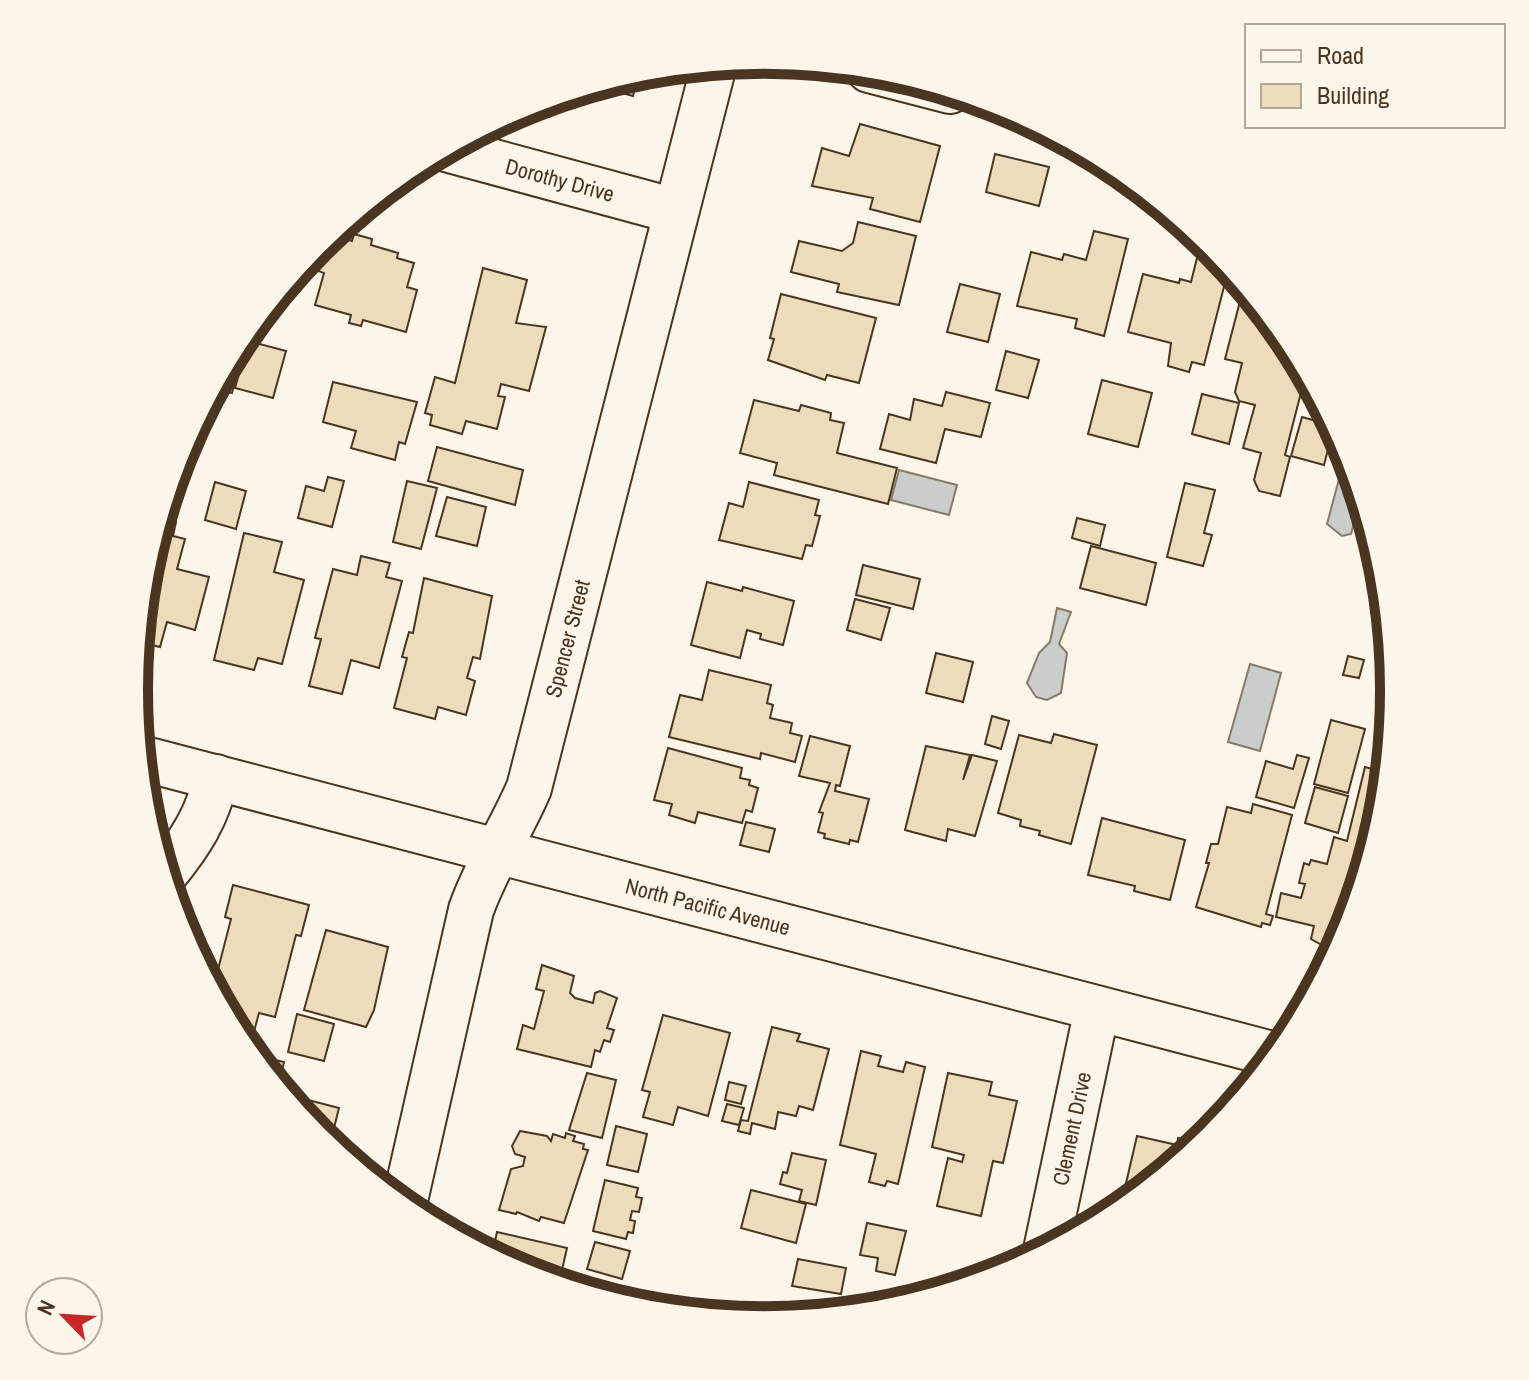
<svg xmlns="http://www.w3.org/2000/svg" width="1529" height="1380" viewBox="0 0 1529 1380" font-family="'Archivo Narrow',sans-serif">
<rect width="100%" height="100%" fill="#fbf6e9"/>
<g fill="#c9cecd" stroke="#887966" stroke-width="2">
<path d="M1342 468 1353 472C1363 504 1358 507 1351 534L1342 536 1327 524Z"/>
<polygon points="899,470 957,485 949,515 891,500"/>
<polygon points="1057,608 1071,612 1059,644 1067,653 1061,693 1047,700 1036,697 1027,683 1039,653 1050,642"/>
<polygon points="1250,664 1281,673 1260,751 1228,742"/>
</g>
<g fill="#ecdcbc" stroke="#4a3520" stroke-width="2">
<polygon points="639,73 633,96 596,86"/>
<polygon points="860,124 940,146 920,222 870,209 873,198 812,186 822,148 849,156"/>
<polygon points="995,154 1049,167 1039,206 986,192"/>
<polygon points="858,222 916,236 899,305 837,292 839,284 791,272 799,241 842,251 853,243"/>
<polygon points="1094,231 1128,239 1104,336 1075,328 1077,319 1017,306 1031,252 1062,260 1064,254 1086,260"/>
<polygon points="354,234 372,239 371,245 398,253 397,258 414,263 407,287 417,290 406,332 363,320 361,326 349,323 351,315 315,305 324,273 316,270 323,241 331,235 352,241"/>
<polygon points="1198,254 1223,261 1229,267 1204,365 1192,362 1189,372 1168,366 1171,343 1128,332 1143,274 1179,283 1180,279 1191,282"/>
<polygon points="483,268 527,280 516,323 546,327 529,391 501,384 498,396 505,397 497,429 466,421 462,434 430,425 432,415 425,413 435,377 455,383"/>
<polygon points="286,284 282,303 273,301"/>
<polygon points="960,284 1000,294 988,342 947,332"/>
<polygon points="1244,286 1289,340 1306,373 1285,455 1290,457 1280,496 1259,491 1254,480 1261,453 1243,448 1255,405 1239,401 1235,392 1242,363 1225,359"/>
<polygon points="781,294 876,318 859,383 827,375 825,380 768,360 774,339 770,338"/>
<polygon points="248,341 286,351 273,398 235,388"/>
<polygon points="1006,351 1039,360 1028,398 996,390"/>
<polygon points="233,354 241,356 232,393 215,389"/>
<polygon points="1102,380 1152,393 1138,447 1088,434"/>
<polygon points="333,382 417,402 405,444 399,442 395,460 351,448 356,431 323,422"/>
<polygon points="946,392 990,403 981,437 945,429 936,463 880,449 889,414 910,420 914,399 942,406"/>
<polygon points="1202,394 1239,403 1229,444 1192,434"/>
<polygon points="754,400 799,411 801,405 831,413 830,420 844,423 837,453 897,468 888,504 774,475 777,463 740,453"/>
<polygon points="1302,417 1334,426 1324,465 1291,456"/>
<polygon points="437,447 523,470 515,505 428,481"/>
<polygon points="328,477 344,481 332,527 298,518 306,486 324,491"/>
<polygon points="407,481 437,488 421,549 393,542"/>
<polygon points="215,482 246,491 236,529 205,520"/>
<polygon points="749,482 819,500 815,515 820,516 812,546 806,545 802,559 719,540 729,503 743,507"/>
<polygon points="1185,483 1215,490 1204,533 1212,535 1203,566 1167,557"/>
<polygon points="447,497 486,507 477,546 436,536"/>
<polygon points="161,518 176,522 173,536 185,539 177,569 209,577 195,630 167,622 160,647 139,642 147,567"/>
<polygon points="1077,518 1105,525 1100,546 1072,538"/>
<polygon points="244,533 282,542 274,572 304,580 282,664 258,658 254,670 214,660"/>
<polygon points="1091,546 1156,563 1146,605 1080,588"/>
<polygon points="361,556 390,563 386,577 402,581 379,668 351,660 342,694 309,686 321,639 315,638 333,569 357,575"/>
<polygon points="863,565 920,579 913,609 856,595"/>
<polygon points="424,578 492,596 480,659 473,657 467,678 475,681 466,715 438,707 435,719 394,708 407,658 402,657 409,632 413,633"/>
<polygon points="707,582 742,591 743,587 794,601 783,645 760,639 761,634 747,630 740,658 691,645"/>
<polygon points="855,599 890,608 881,640 847,630"/>
<polygon points="936,653 973,662 963,702 926,693"/>
<polygon points="1348,656 1364,660 1359,678 1343,675"/>
<polygon points="709,670 771,685 767,703 773,705 770,718 792,723 790,733 802,736 795,762 761,753 760,759 669,737 680,695 702,700"/>
<polygon points="992,716 1009,721 1001,749 985,744"/>
<polygon points="1331,720 1365,729 1348,793 1314,784"/>
<polygon points="1054,734 1097,745 1071,844 1039,835 1040,831 1020,826 1021,820 998,813 1019,735 1051,743"/>
<polygon points="810,736 850,746 840,786 836,785 835,791 869,799 858,842 850,840 849,844 824,838 825,834 818,832 823,813 819,812 830,783 799,776"/>
<polygon points="926,746 970,755 963,780 972,755 997,761 975,836 948,829 946,841 905,830"/>
<polygon points="668,748 742,768 740,778 750,780 749,785 758,788 752,812 746,810 742,823 698,812 695,823 669,815 672,804 654,800"/>
<polygon points="1297,755 1309,758 1294,808 1256,797 1266,761 1293,769"/>
<polygon points="1382,766 1387,767 1382,813 1346,932 1338,946 1320,944 1311,939 1314,926 1276,917 1281,893 1301,898 1305,884 1299,883 1304,863 1309,865 1311,860 1327,864 1334,837 1347,841 1365,767 1380,771"/>
<polygon points="1315,787 1348,796 1338,833 1305,823"/>
<polygon points="1253,804 1292,815 1266,914 1273,916 1270,925 1262,923 1261,927 1196,907 1209,863 1206,863 1211,844 1218,844 1227,807 1251,813"/>
<polygon points="1102,818 1185,840 1170,900 1134,891 1135,886 1088,875"/>
<polygon points="746,822 775,829 769,852 740,845"/>
<polygon points="233,885 309,905 301,936 296,935 275,1017 259,1013 249,1050 213,989 231,919 225,917"/>
<polygon points="326,930 388,947 374,1010 366,1027 304,1010"/>
<polygon points="542,965 574,976 570,993 575,998 593,1003 595,993 600,991 617,998 607,1028 614,1030 610,1042 604,1040 600,1052 595,1050 591,1067 517,1049 523,1025 534,1029 544,991 536,989"/>
<polygon points="297,1014 334,1024 324,1061 288,1052"/>
<polygon points="663,1015 730,1033 708,1116 678,1107 673,1125 643,1117 650,1092 642,1090"/>
<polygon points="772,1027 800,1034 797,1041 829,1049 813,1110 799,1106 796,1116 778,1112 775,1129 752,1123 750,1134 738,1131 741,1120 748,1121"/>
<polygon points="861,1051 881,1056 878,1066 903,1072 906,1062 925,1067 898,1184 887,1181 885,1186 869,1182 876,1154 840,1145"/>
<polygon points="253,1055 284,1062 278,1086"/>
<polygon points="587,1073 616,1080 602,1138 569,1130"/>
<polygon points="948,1073 992,1082 989,1095 1017,1101 1003,1163 993,1161 981,1216 937,1206 948,1158 962,1162 964,1155 932,1147"/>
<polygon points="729,1082 746,1086 741,1104 725,1100"/>
<polygon points="285,1094 339,1108 330,1144 319,1135"/>
<polygon points="727,1104 744,1108 739,1125 722,1121"/>
<polygon points="616,1126 647,1134 638,1172 607,1165"/>
<polygon points="520,1131 547,1136 551,1141 553,1134 565,1138 566,1133 575,1136 573,1141 584,1144 583,1149 588,1150 564,1223 541,1217 539,1221 517,1212 516,1214 499,1210 511,1169 523,1166 525,1157 515,1154 512,1146"/>
<polygon points="1137,1136 1177,1145 1178,1138 1201,1143 1120,1209"/>
<polygon points="792,1153 826,1160 816,1205 799,1201 802,1190 780,1184 783,1172 787,1173"/>
<polygon points="605,1180 638,1188 636,1197 642,1198 639,1212 632,1211 630,1220 635,1221 633,1233 628,1232 626,1239 593,1231"/>
<polygon points="751,1190 806,1204 796,1243 741,1228"/>
<polygon points="867,1223 906,1231 895,1275 876,1271 878,1258 860,1255"/>
<polygon points="497,1232 567,1248 559,1283 523,1272 492,1255"/>
<polygon points="595,1242 630,1251 622,1279 587,1269"/>
<polygon points="798,1259 846,1268 841,1294 792,1286"/>
<polygon points="881,1292 912,1300 857,1311 860,1297 878,1302"/>
</g>
<g fill="none" stroke-linecap="round" stroke-linejoin="round">
<defs>
<g id="minor">
<polyline points="869,70 950,91"/>
<path id="s1" d="M446 149 675 211"/>
<path id="s2" d="M141 758 1276 1055"/>
<path d="M165 874C190 843 208 816 216 777"/>
<path id="s3" d="M404 1205 471 910C486 867 511 830 529 788L714 65"/>
<path id="s4" d="M1046 1250 1097 1009"/>
</g>
</defs>
<use href="#minor" stroke="#4a3520" stroke-width="48"/>
<use href="#minor" stroke="#fbf6e9" stroke-width="44"/>
</g>
<g text-anchor="middle" stroke-width="6" stroke-linejoin="round" paint-order="stroke">
<g font-size="22" fill="#4a3520" stroke="#fbf6e9">
<text dy="8" stroke="none"><textPath href="#s1" startOffset="118">Dorothy Drive</textPath></text>
<text dy="8" stroke="none"><textPath href="#s3" startOffset="592">Spencer Street</textPath></text>
<text dy="8" stroke="none"><textPath href="#s2" startOffset="586">North Pacific Avenue</textPath></text>
<text dy="8" stroke="none"><textPath href="#s4" startOffset="124">Clement Drive</textPath></text>
</g>
</g>
<path d="M0 0H1529V1380H0ZM148 690a616 616 0 1 1 1232 0a616 616 0 1 1-1232 0Z" fill="#fbf6e9" fill-rule="evenodd"/>
<path fill="none" stroke="#4a3520" stroke-width="10" d="M148 690a616 616 0 1 1 1232 0a616 616 0 1 1-1232 0Z"/>
<rect x="1245" y="24" width="260" height="104" fill="#fbf6e9" stroke="#b4a999" stroke-width="2"/>
<rect x="1261" y="50" width="40" height="12" fill="#fbf6e9" stroke="#b4a999" stroke-width="2"/>
<text x="1317" y="64" font-size="24" fill="#4a3520">Road</text>
<rect x="1261" y="84" width="40" height="24" fill="#ecdcbc" stroke="#b4a999" stroke-width="2"/>
<text x="1317" y="104" font-size="24" fill="#4a3520">Building</text>
<g transform="translate(64 1316) rotate(295)"><circle r="38" fill="#fbf6e9" stroke="#b4a999" stroke-width="2"/>
<path d="M0-6L14 30L0 20L-14 30Z" fill="#c62828"/>
<text y="-12" font-size="22" font-weight="bold" text-anchor="middle" fill="#4a3520">N</text>
</g>
</svg>
